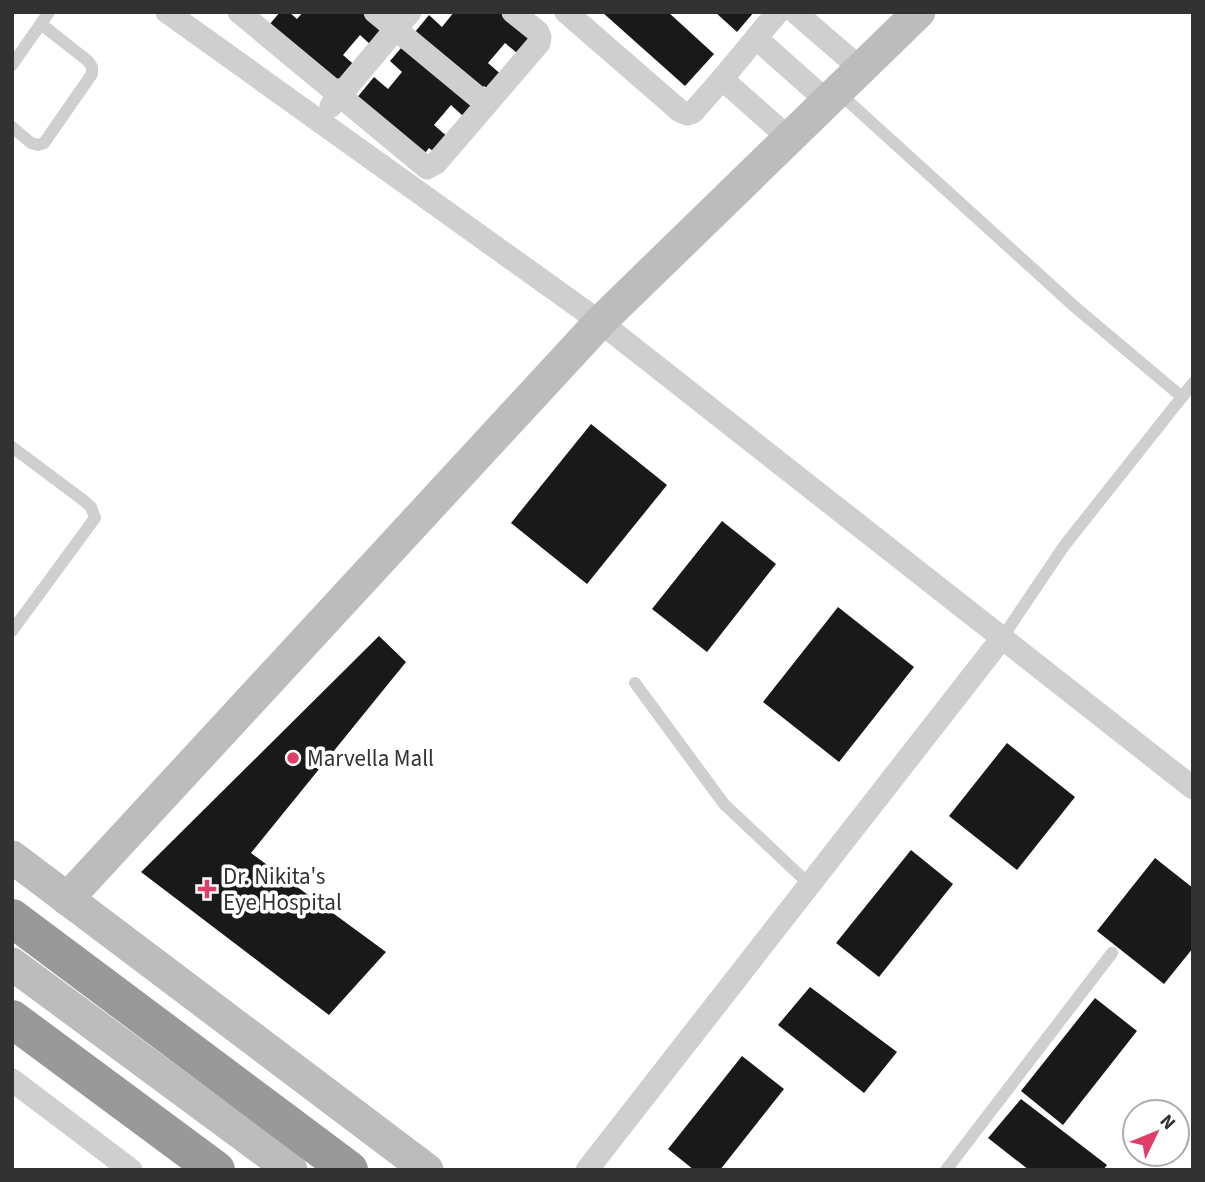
<svg xmlns="http://www.w3.org/2000/svg" width="1205" height="1182" viewBox="0 0 1205 1182" font-family="'Source Sans 3',sans-serif">
<rect width="100%" height="100%" fill="#fff"/>
<g fill="#191919">
<polygon points="280,12 289,12 297,19 303,12 372,12 388,26 372,46 360,35 343,55 359,69 346,85 338,78 331,88 264,31"/>
<polygon points="454,12 508,12 534,34 517,53 505,43 488,63 504,77 491,92 484,86 481,89 415,32 429,15 442,27"/>
<polygon points="602,12 668,12 714,54 685,86"/>
<polygon points="715,12 754,12 737,32"/>
<polygon points="407,41 476,100 463,116 451,105 434,125 450,139 437,154 429,148 422,157 355,100 374,77 388,89 402,72 390,61"/>
<polygon points="591,424 667,485 587,584 511,523"/>
<polygon points="722,521 776,564 707,652 652,609"/>
<polygon points="838,607 914,667 839,762 763,702"/>
<polygon points="379,636 406,662 251,853 386,952 329,1015 141,872"/>
<polygon points="1007,743 1075,797 1017,870 949,816"/>
<polygon points="911,850 953,884 879,977 836,943"/>
<polygon points="1155,858 1193,888 1193,948 1164,984 1097,931"/>
<polygon points="810,987 897,1052 864,1093 778,1025"/>
<polygon points="1095,998 1137,1031 1063,1125 1021,1091"/>
<polygon points="742,1056 784,1089 720,1170 694,1170 668,1149"/>
<polygon points="1021,1099 1107,1165 1103,1170 1029,1170 988,1138"/>
</g>
<g fill="none" stroke-linecap="round" stroke-linejoin="round">
<g stroke="#cfcfcf" stroke-width="12">
<polyline points="12,65 49,12"/>
<polyline points="838,92 1075,307 1182,397 1064,546 1002,638"/>
<polyline points="12,127 31,143 38,145 44,143 92,74 92,67 88,61 41,24"/>
<polyline points="1182,397 1193,383"/>
<polyline points="12,447 83,500 91,507 95,518 12,631"/>
<polyline points="635,683 724,804 810,885"/>
<polyline points="946,1170 1112,953"/>
</g>
<g stroke="#cfcfcf" stroke-width="23">
<polyline points="167,12 600,322 1193,788"/>
<polyline points="239,12 427,168 436,163 539,43 540,37 538,32 513,12"/>
<polyline points="375,12 486,104"/>
<polyline points="566,12 680,111 687,114 693,112 722,79 790,139"/>
<polyline points="778,12 756,38 828,102"/>
<polyline points="795,12 861,69"/>
<polyline points="722,79 756,38"/>
<polyline points="331,106 410,12"/>
<polyline points="12,1080 131,1170"/>
<polyline points="587,1170 1002,638"/>
</g>
<g stroke="#bcbcbc" stroke-width="33">
<polyline points="12,857 427,1170"/>
<polyline points="67,899 600,322 919,12"/>
<polyline points="12,964 291,1170"/>
</g>
<g stroke="#999" stroke-width="38">
<polyline points="12,918 349,1170"/>
<polyline points="12,1019 216,1170"/>
</g>
</g>
<g fill="#e13d69" stroke="#fff" stroke-width="2.5">
<circle cx="293" cy="758" r="7"/>
<path d="M203.5 878.5h7v7h7v7h-7v7h-7v-7h-7v-7h7z"/>
</g>
<g text-anchor="middle" stroke-width="7" stroke-linejoin="round" paint-order="stroke">
<g font-size="23" fill="#323232" stroke="#fff" text-anchor="start">
<text x="307" y="766">Marvella Mall</text>
<text x="223" y="884">Dr. Nikita's<tspan x="223" dy="26">Eye Hospital</tspan></text>
</g>
</g>
<rect width="1205" height="1182" fill="none" stroke="#323232" stroke-width="28"/>
<g transform="translate(1156 1133) rotate(47)"><circle r="33" fill="#ffffff" stroke="#adadad" stroke-width="2"/>
<path d="M0-5L12 26L0 18L-12 26Z" fill="#e13d69"/>
<text y="-10" font-size="19" font-weight="bold" text-anchor="middle" fill="#323232">N</text>
</g>
</svg>
